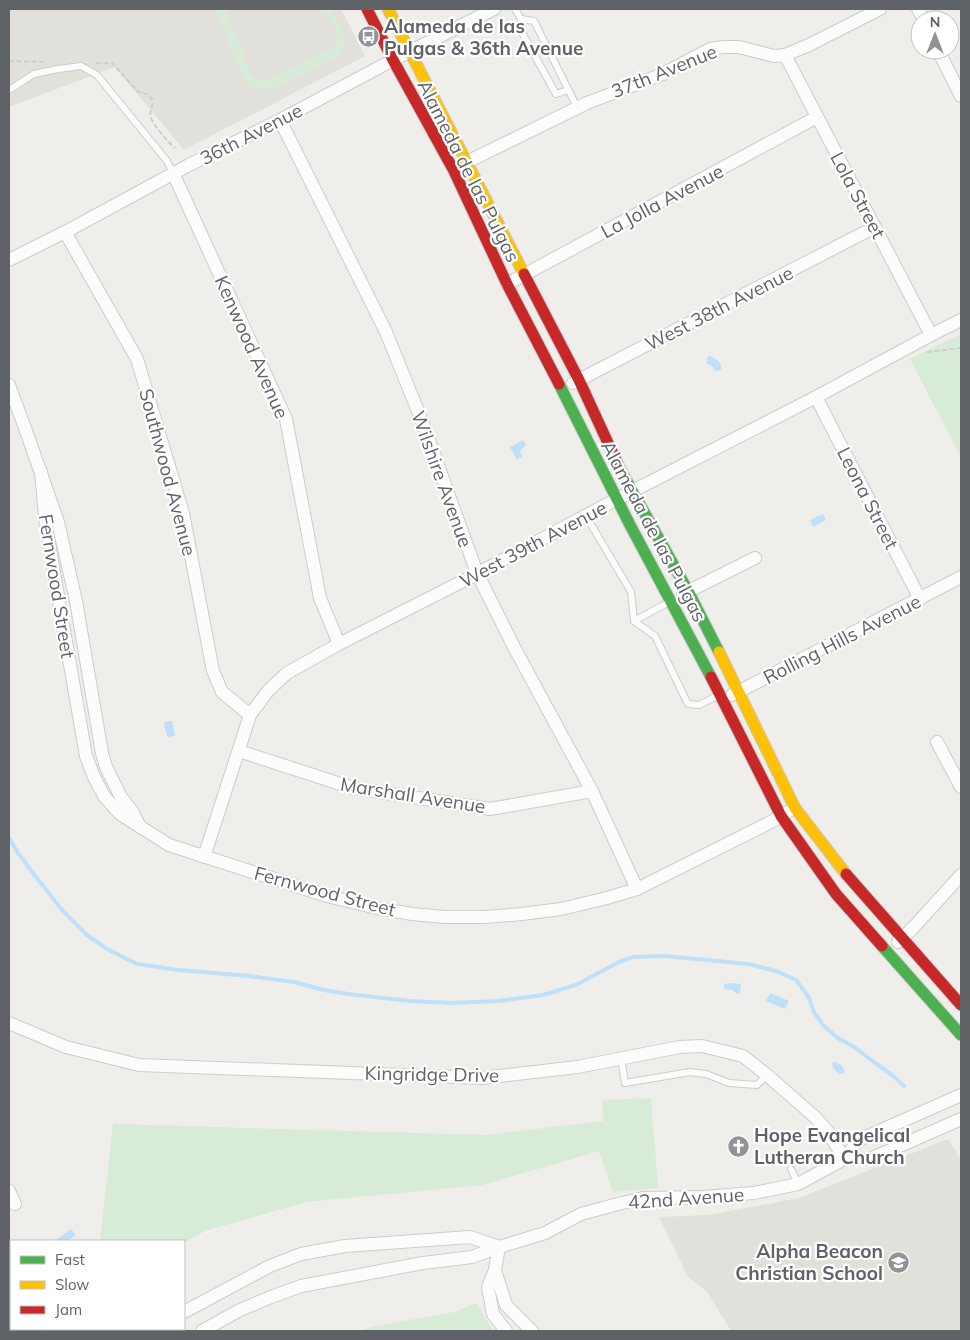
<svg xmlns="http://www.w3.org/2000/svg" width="970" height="1340" viewBox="0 0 970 1340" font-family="Mulish,sans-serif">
<rect width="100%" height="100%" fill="#efeeea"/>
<g fill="#e2e0da">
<polygon points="9,9 341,9 365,56 184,150 115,67 9,107"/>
<polygon points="948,1139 961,1160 961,1331 731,1331 707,1292 688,1277 659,1217 709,1215 799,1198"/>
</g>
<g fill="#d8ebd6">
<path d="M216 9H225L251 74 258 80 271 79 335 47C341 34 331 21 324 9H331C340 25 349 35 342 54L274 88 259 90 245 83Z"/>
<polygon points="961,334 961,333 961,457 910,359"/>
<polygon points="651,1098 658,1188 613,1192 599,1151 482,1185 306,1202 205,1231 184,1243 184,1241 100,1241 113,1124 486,1135 603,1121 602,1100"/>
<polygon points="9,1286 11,1286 11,1329 71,1329 68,1331 9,1331"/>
<polygon points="477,1303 493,1331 361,1331 371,1327 454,1312"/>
</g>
<g fill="#bfe0f9">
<path d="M710 356C716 358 723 364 721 370L715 371 713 367 706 363 708 357Z"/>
<polygon points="523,440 526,445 520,451 522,457 517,460 510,447"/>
<polygon points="823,514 826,520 813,527 810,520"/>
<polygon points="170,721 172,721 175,734 174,736 168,737 167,736 164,724 165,722"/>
<polygon points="731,983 741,984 740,993 737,994 732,990 724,989 724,984"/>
<polygon points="770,993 789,1001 785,1009 766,1001"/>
<path d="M833 1062C839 1062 845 1067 845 1073L842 1074C837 1073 833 1069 832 1064Z"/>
<polygon points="71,1229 76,1235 67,1241 57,1241 56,1240"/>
</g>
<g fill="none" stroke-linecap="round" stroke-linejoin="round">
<polyline stroke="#bfe0f9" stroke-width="4" points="9,838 18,853 36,877 62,910 87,935 107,949 137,964 179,970 249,976 294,982 324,990 348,994 410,1001 453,1003 498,1001 543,995 576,985 619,962 633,957 664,956 748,964 776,971 796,980 808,996 814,1012 824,1026 838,1038 854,1047 878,1065 892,1075 904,1086"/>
<defs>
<g id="lane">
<polyline points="515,9 521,19 534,21 577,107"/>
<polyline points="521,19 520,29 556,94 568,90"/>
<polyline points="9,90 34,74 58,69 81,66 97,75 167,161 173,173"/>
<polyline points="586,516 631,592 634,621 669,602"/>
<polyline points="634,621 655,636 688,704 699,705 719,695"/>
<polyline points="621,1058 625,1083 690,1072 706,1074 729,1083 757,1085 767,1075"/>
<polyline points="791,1169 798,1184"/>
</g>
<g id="street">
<polyline points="918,9 924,20"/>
<polyline points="938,50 961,96"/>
<polyline points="785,55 931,335"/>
<polyline points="280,120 386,332 422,421 477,573 515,649 592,791 637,889"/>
<polyline points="461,165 587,103 663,74 710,49 724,47 739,47 774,56 785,55 809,45 880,9"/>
<polyline points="173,173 286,419 320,598 339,644"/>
<polyline points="65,232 137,359 183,513 213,671 222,692 250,715"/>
<polyline points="9,260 69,230 189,165 280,120 393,60 494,9"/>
<polyline points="507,284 817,117"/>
<polyline points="573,383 875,227"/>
<polyline points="9,385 25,428 58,522 76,601 102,753 106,767 121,797 132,811 140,827"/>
<polyline points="816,397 920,599"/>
<polyline points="41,471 46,527 86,756 94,777 104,796 120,814 169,845 327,896 377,908 412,914 445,917 485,917 522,914 561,909 607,898 637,889 767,824 788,812"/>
<polyline points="683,594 755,558"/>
<polyline points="732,695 961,577"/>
<polyline points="937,742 961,787"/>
<polyline points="239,751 353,788 490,809 592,791"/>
<polyline points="204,857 250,715 268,691 287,673 339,644 465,580 617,499 816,397 931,335 961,320"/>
<polyline points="898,942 912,929 961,875"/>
<polyline points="9,1023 66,1047 139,1065 482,1078 577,1067 680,1047 702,1046 743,1056 767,1075 816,1118 829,1133 844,1159"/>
<polyline points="844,1159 870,1159 961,1119"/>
<polyline points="9,1191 15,1204"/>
<polyline points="499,1247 495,1270 488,1287 493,1314 506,1331"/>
<polyline points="495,1270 506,1305 532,1331"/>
<polyline points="184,1312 270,1266 301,1254 345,1246 470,1237 499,1247"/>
<polyline points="147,1331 152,1329"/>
<polyline points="202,1331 240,1310 271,1297 301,1286 423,1263 472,1257 499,1247 545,1233 581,1214 618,1204 643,1198 703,1197 754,1193 798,1184 844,1159 859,1140 961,1095"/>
</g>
<g id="fast">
<polyline points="559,384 630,525 711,677"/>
<polyline points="620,469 688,591 719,652"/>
<polyline points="882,946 961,1035"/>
</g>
<g id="slow">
<polyline points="388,9 524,274"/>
<polyline points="719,652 795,808 846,874"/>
</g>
<g id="jam">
<polyline points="367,9 393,60 453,169 507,284 559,384"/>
<polyline points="524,274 579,380 620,469"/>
<polyline points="711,677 781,816 836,894 882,946"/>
<polyline points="846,874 961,1005"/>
</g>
</defs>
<use href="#lane" stroke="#cbcccc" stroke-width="8"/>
<use href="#street" stroke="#cbcccc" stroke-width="14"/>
<use href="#fast" stroke="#cacacb" stroke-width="13"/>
<use href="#slow" stroke="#cacacb" stroke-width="13"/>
<use href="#jam" stroke="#cacacb" stroke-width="13"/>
<g stroke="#cacfcc" stroke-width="2" stroke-dasharray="5 2.5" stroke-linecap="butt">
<polyline points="9,61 46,62"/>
<path d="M96 63H112L137 91C145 95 148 91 153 102 152 107 149 113 151 118 154 126 168 142 175 148"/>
<polyline points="927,352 961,348"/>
</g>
<use href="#lane" stroke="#fdfcfc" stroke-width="6"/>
<use href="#street" stroke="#fdfcfc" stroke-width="12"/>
<use href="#fast" stroke="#4caf50" stroke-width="11"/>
<use href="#slow" stroke="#ffc107" stroke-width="11"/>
<use href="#jam" stroke="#c62828" stroke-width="11"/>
</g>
<defs>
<symbol id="bus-disc" viewBox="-11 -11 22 22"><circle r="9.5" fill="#919496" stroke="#fff"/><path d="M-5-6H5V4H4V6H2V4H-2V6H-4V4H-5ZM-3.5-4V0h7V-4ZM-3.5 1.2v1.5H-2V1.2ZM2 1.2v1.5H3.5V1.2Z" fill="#fff"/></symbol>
<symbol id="church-disc" viewBox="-11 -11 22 22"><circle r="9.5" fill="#919496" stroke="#fff"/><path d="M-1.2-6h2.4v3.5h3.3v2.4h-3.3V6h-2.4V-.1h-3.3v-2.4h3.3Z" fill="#fff"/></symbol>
<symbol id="school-disc" viewBox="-11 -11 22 22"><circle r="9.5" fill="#919496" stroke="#fff"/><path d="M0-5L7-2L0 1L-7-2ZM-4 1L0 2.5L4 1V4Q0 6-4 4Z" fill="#fff"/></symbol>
</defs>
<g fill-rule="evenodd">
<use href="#bus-disc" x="356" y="24" width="25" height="25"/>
<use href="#church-disc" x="726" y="1134" width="25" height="25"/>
<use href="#school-disc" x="886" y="1250" width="25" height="25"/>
</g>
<g text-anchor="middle" stroke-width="4.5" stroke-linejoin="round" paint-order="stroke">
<g font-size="19" font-weight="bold" fill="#5f6368" stroke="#fff" text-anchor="start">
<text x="384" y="33">Alameda de las<tspan x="384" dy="22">Pulgas &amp; 36th Avenue</tspan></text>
<text x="754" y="1142">Hope Evangelical<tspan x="754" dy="22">Lutheran Church</tspan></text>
<text x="883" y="1258" text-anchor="end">Alpha Beacon<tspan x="883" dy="22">Christian School</tspan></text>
</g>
<g font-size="19" fill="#5f6368" stroke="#fff">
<text transform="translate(664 71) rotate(-22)" y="7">37th Avenue</text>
<text transform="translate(251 134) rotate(-27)" y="7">36th Avenue</text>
<text transform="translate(469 171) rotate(63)" y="7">Alameda de las Pulgas</text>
<text transform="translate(858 195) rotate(62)" y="7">Lola Street</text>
<text transform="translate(662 201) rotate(-28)" y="7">La Jolla Avenue</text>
<text transform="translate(719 308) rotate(-27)" y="7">West 38th Avenue</text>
<text transform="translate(252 347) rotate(66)" y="7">Kenwood Avenue</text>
<text transform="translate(168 472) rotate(75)" y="7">Southwood Avenue</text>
<text transform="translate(442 479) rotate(70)" y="7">Wilshire Avenue</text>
<text transform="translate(868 498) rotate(63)" y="7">Leona Street</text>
<text transform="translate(654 531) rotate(62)" y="7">Alameda de las Pulgas</text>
<text transform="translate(533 544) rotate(-28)" y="7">West 39th Avenue</text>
<text transform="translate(57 586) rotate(81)" y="7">Fernwood Street</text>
<text transform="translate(842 639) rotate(-27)" y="7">Rolling Hills Avenue</text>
<text transform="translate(413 795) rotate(9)" y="7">Marshall Avenue</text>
<text transform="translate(325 891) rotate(15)" y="7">Fernwood Street</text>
<text transform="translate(432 1074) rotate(1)" y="7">Kingridge Drive</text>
<text transform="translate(686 1198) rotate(-4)" y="7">42nd Avenue</text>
</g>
</g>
<rect width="970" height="1340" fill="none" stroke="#5f6368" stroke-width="20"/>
<rect x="10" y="1240" width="175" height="90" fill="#ffffff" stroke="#bfc1c3"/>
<rect x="20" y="1256" width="25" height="8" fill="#4caf50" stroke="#bfc1c3"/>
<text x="55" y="1265" font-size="15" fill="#5f6368">Fast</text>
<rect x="20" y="1281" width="25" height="8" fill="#ffc107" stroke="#bfc1c3"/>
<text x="55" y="1290" font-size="15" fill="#5f6368">Slow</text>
<rect x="20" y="1306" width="25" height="8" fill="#c62828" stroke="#bfc1c3"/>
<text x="55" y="1315" font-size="15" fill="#5f6368">Jam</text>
<g transform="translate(935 35)"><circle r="24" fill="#ffffff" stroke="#bfc1c3"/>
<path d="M0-4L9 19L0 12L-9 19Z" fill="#919496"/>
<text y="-8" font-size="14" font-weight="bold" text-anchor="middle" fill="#5f6368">N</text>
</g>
</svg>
